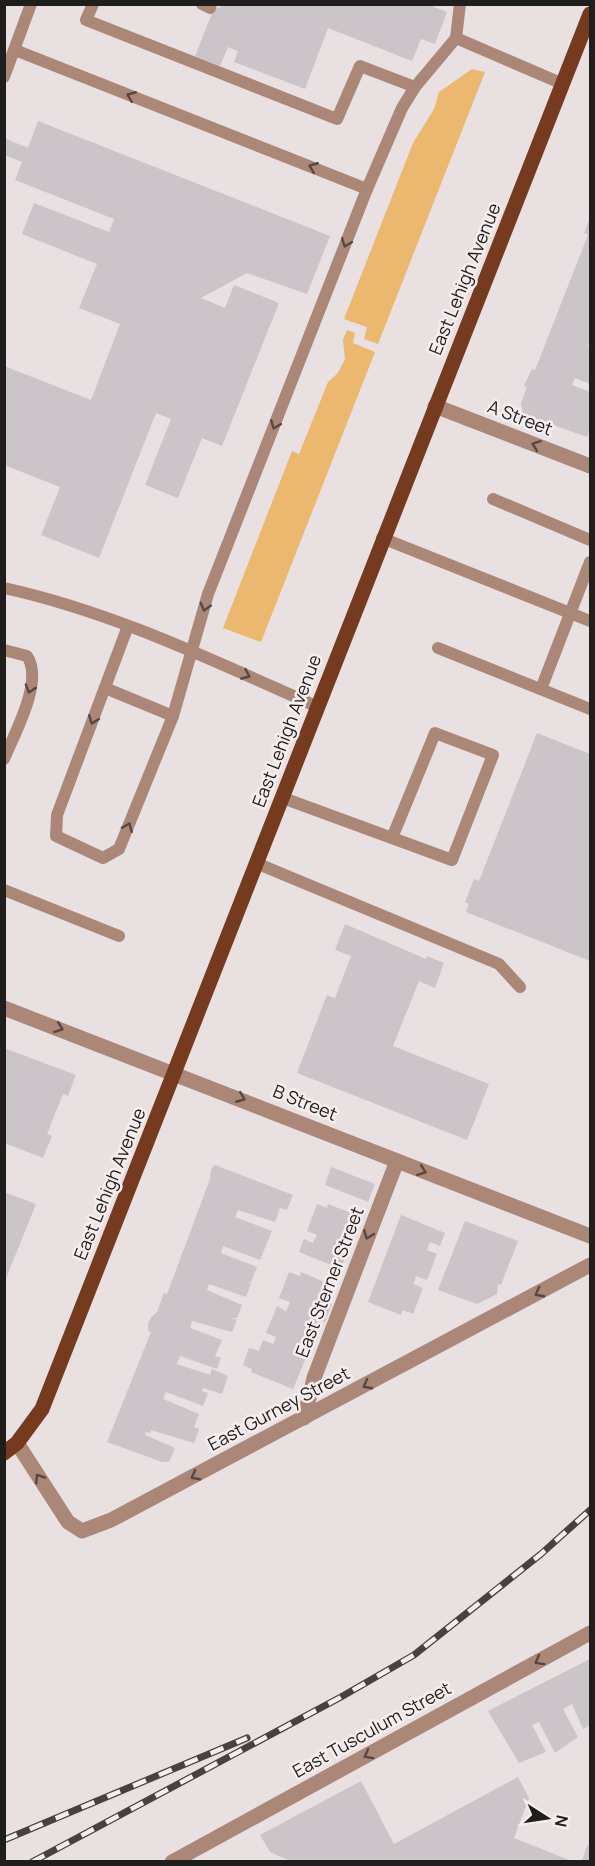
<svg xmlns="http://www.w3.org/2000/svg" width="595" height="1866" viewBox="0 0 595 1866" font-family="Manrope,sans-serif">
<rect width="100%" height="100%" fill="#e9e0e1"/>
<g fill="#ecb76f">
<polygon points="472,69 485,72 378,344 364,339 367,327 344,319 413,143 434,109 439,92"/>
<polygon points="347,330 355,333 353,343 375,352 261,642 223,628 292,451 299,454 328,382 338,373 345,359 343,340"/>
</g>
<g fill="#cbc4c8">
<polygon points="222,4 435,4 434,7 447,12 435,44 421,39 412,61 328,28 305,89 234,62 238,51 228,47 220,66 195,56 215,6 220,8"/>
<polygon points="38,121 330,236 307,294 247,273 201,298 225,308 234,285 279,303 222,446 202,438 178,498 145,485 171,419 156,413 99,558 41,535 60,487 4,465 4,366 91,400 120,324 79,308 97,264 22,234 34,203 109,232 114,219 15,180 22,162 4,155 4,138 28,148"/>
<polygon points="590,217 590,340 588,347 590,348 590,384 575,378 572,385 590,392 590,428 587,437 523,414 521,403 527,387 524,386 532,369 535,370 588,235 584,233"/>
<polygon points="537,733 590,754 590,961 466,912 469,904 465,902 474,879 479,881"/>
<polygon points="345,924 426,959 427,956 444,963 435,988 419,981 393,1046 489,1084 467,1140 297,1073 327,995 335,998 351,956 335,950"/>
<polygon points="4,1048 76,1075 68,1096 63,1094 47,1134 52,1136 43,1158 4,1143"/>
<polygon points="215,1165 293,1195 287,1210 280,1208 275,1222 238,1210 235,1217 272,1231 260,1260 223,1246 221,1253 257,1267 251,1282 247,1282 251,1283 246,1297 209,1284 207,1290 242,1305 237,1318 231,1318 237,1320 232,1332 192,1321 190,1328 222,1340 215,1356 221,1358 217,1369 180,1356 177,1364 210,1375 212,1369 228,1376 222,1394 203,1388 202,1391 208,1393 203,1406 166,1392 163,1399 199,1414 194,1427 199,1429 194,1443 151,1430 150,1433 146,1432 145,1435 175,1448 169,1462 162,1462 107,1442 151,1332 148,1331 148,1324 151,1317 157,1312 164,1293 167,1294 210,1179 211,1169"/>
<polygon points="331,1167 375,1184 368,1202 325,1185"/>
<polygon points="4,1192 36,1204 5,1281 4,1281"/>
<polygon points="317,1204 327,1208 328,1204 361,1217 341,1269 299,1252 304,1239 313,1243 317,1235 307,1231"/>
<polygon points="401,1215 445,1233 440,1246 430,1242 427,1250 437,1254 427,1280 416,1276 415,1280 413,1284 423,1288 413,1314 403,1310 401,1315 368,1302"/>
<polygon points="465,1221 518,1241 501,1285 498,1284 497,1294 477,1304 438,1290"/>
<polygon points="289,1272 300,1276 301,1272 334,1286 327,1302 332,1304 325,1322 321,1321 318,1336 316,1335 315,1344 312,1343 293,1389 251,1372 252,1369 243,1365 249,1348 259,1351 263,1340 273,1344 276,1337 266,1333 277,1306 286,1311 288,1307 290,1302 279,1298"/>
<polygon points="590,1659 590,1725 583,1729 572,1704 563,1709 578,1737 555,1753 539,1722 532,1725 546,1752 519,1763 488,1711"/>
<polygon points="518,1777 529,1798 514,1838 574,1862 293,1862 270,1852 260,1835 361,1781 394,1844"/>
<polygon points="587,1845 590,1847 590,1862 582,1862"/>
</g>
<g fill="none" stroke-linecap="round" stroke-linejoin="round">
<g stroke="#ab8778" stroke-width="12">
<polyline points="93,4 86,20 337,119 360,66 415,87"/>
<polyline points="202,4 210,8"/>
<polyline points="460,4 456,38 563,84"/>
<polyline points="15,50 367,189"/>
<polyline points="4,77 31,4"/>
<polyline points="493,499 590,540"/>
<polyline points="382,538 590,621"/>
<path d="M4 588C114 612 216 662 318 707"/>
<polyline points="128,626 57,815 56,836 103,858 119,849 173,716 208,594 367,189 402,108 415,87 456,38"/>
<polyline points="438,648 590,709"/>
<path d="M4 650 27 656C44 681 15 732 4 759"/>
<polyline points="105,688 173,716"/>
<polyline points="541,689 590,562"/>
<polygon points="435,733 493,755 452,860 392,838"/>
<polyline points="283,798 392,838"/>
<polyline points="256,863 499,964 520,987"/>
<polyline points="4,890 119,936"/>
</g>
<g stroke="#ab8778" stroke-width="15">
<polyline points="435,406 590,466"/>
<polyline points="4,1008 590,1236"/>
<polyline points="304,1418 314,1378 397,1161"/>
<polyline points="17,1443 68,1522 82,1531 111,1520 590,1265"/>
<polyline points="172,1862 590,1633"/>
</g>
<polyline stroke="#763a1f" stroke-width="15" points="4,1453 17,1443 42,1409 590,14"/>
<defs>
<g id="rail">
<polyline points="4,1840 247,1738"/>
<polyline points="32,1862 341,1697 414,1655 541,1554 590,1510"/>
</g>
</defs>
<use href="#rail" stroke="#464242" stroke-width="7"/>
<use href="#rail" stroke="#f6eeee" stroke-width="4.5" stroke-dasharray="14" stroke-linecap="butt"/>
</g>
<defs><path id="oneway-chevron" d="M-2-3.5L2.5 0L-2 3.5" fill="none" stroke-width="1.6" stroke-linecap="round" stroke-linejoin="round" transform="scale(1.5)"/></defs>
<g stroke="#584741">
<use href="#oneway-chevron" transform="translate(131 96) rotate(-158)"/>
<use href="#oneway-chevron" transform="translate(313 167) rotate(-158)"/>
<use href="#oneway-chevron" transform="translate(346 243) rotate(111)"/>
<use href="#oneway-chevron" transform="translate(275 425) rotate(111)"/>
<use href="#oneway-chevron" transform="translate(536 445) rotate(-159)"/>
<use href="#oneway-chevron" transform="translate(205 607) rotate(105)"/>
<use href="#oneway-chevron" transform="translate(246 675) rotate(24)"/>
<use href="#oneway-chevron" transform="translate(30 689) rotate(107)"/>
<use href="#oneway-chevron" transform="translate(93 720) rotate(111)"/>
<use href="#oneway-chevron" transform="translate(128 827) rotate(-68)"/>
<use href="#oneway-chevron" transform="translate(59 1028) rotate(21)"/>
<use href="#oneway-chevron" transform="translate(241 1098) rotate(22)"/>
<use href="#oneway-chevron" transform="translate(422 1171) rotate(21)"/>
<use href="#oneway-chevron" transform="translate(368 1235) rotate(111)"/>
<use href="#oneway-chevron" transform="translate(539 1293) rotate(152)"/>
<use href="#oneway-chevron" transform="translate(367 1385) rotate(152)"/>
<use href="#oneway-chevron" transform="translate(195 1476) rotate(152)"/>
<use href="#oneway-chevron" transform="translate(39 1478) rotate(-123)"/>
<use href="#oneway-chevron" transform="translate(539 1661) rotate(151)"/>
<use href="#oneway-chevron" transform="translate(368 1755) rotate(151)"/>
</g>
<g text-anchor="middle" stroke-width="5" stroke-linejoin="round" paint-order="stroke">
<g font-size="18" fill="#201d1d" stroke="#f6eeee">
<text transform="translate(465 279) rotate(-68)" y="6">East Lehigh Avenue</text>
<text transform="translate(520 418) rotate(21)" y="6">A Street</text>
<text transform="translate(287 731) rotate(-69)" y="6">East Lehigh Avenue</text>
<text transform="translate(305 1103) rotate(22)" y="6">B Street</text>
<text transform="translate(110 1184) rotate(-68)" y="6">East Lehigh Avenue</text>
<text transform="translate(330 1282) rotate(-69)" y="6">East Sterner Street</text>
<text transform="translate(279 1409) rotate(-28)" y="6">East Gurney Street</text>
<text transform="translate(372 1730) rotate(-29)" y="6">East Tusculum Street</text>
</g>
</g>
<rect width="595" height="1866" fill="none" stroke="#201d1d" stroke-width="12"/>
<g transform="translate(547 1818) rotate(102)" stroke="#f6eeee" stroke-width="4.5" paint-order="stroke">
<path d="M0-4.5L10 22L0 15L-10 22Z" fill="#201d1d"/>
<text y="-9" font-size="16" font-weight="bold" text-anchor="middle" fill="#201d1d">N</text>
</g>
</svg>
